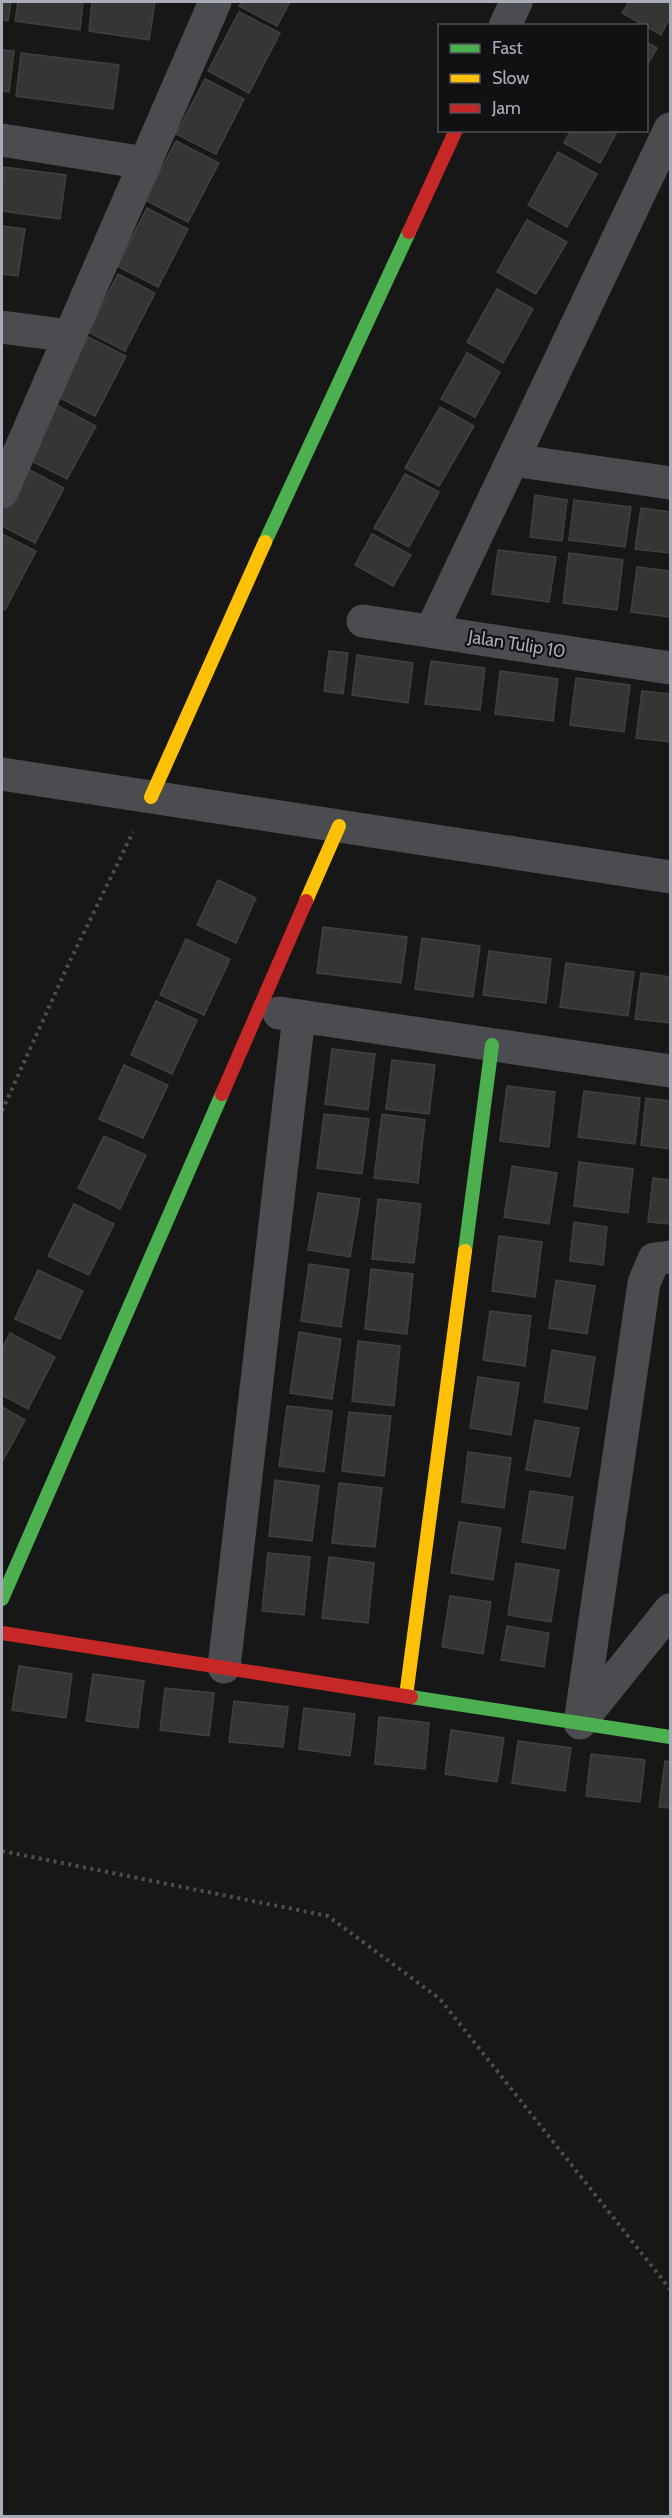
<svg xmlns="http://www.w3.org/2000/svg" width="672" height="2518" viewBox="0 0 672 2518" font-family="Cabin,sans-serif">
<rect width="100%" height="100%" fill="#171717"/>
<g fill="#353536" stroke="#3f4043" stroke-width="1.5">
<polygon points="2,2 11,2 8,21 2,20"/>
<polygon points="18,2 83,2 80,30 15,21"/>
<polygon points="92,2 155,2 149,40 89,31"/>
<polygon points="242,2 290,2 277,26 239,6"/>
<polygon points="629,2 670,2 670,17 661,35 622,13"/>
<polygon points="239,12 280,33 249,93 208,71"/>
<polygon points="646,42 657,48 646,67"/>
<polygon points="2,50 14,51 9,92 2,91"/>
<polygon points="21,53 119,65 113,109 16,96"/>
<polygon points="205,79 244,99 216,154 176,134"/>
<polygon points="571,130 618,130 600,163 564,143"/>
<polygon points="176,141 219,163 188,222 145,200"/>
<polygon points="558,152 597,174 567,227 528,205"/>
<polygon points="3,167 66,175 60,219 2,211"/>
<polygon points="147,208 188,229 158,287 117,266"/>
<polygon points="527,220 567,242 536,294 497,272"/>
<polygon points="2,226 25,229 18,276 2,274"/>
<polygon points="118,274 155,293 125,351 88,332"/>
<polygon points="497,289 533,309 503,363 467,342"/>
<polygon points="88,337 126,356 95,416 58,397"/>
<polygon points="467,353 500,372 475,417 441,399"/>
<polygon points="56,405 96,426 67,479 27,459"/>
<polygon points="440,407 474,426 439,486 405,468"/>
<polygon points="24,467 64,488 35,543 2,526 2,509"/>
<polygon points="405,474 439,492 409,547 374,528"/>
<polygon points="535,495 567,500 562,541 530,537"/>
<polygon points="574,500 631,507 625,547 569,540"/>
<polygon points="641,508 670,512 670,553 635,549"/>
<polygon points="2,534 36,551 5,610 2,608"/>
<polygon points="372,534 411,555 393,586 355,565"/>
<polygon points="498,550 556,557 549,602 492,594"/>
<polygon points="569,553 623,560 617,610 563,603"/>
<polygon points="637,567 670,571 670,617 631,612"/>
<polygon points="329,651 348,653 343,694 324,691"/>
<polygon points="357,655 413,663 408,703 352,695"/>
<polygon points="431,661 485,668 480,710 425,704"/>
<polygon points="500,671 558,679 553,721 495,714"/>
<polygon points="576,678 630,685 624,732 570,725"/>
<polygon points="642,691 670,694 670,742 636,738"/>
<polygon points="218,880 256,898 236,943 197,925"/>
<polygon points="323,927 407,937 401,983 317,973"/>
<polygon points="422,938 480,946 473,997 415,989"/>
<polygon points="186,939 230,959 204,1015 160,995"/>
<polygon points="489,951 551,959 546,1003 483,995"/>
<polygon points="566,963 634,972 628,1016 560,1007"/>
<polygon points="641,973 670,977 670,1023 635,1019"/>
<polygon points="156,1001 197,1020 172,1074 131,1055"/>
<polygon points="332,1049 375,1054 368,1110 325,1104"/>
<polygon points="392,1060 435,1065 429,1114 386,1109"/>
<polygon points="124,1065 168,1085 143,1138 99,1119"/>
<polygon points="507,1086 555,1092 549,1147 500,1141"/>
<polygon points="584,1091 640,1098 635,1144 578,1137"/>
<polygon points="646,1098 670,1101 670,1149 641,1145"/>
<polygon points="324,1114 369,1119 362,1174 317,1168"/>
<polygon points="382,1114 425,1120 418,1183 374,1178"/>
<polygon points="104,1136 146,1155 120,1209 78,1188"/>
<polygon points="579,1162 633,1169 628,1213 574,1206"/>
<polygon points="512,1166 557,1173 549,1224 504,1217"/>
<polygon points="653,1178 670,1180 670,1224 648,1222"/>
<polygon points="318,1193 360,1199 350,1257 308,1250"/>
<polygon points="378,1199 421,1204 414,1263 372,1259"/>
<polygon points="74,1204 114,1224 89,1275 48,1256"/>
<polygon points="574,1222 607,1227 603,1265 570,1261"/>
<polygon points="499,1236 542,1242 535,1297 492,1291"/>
<polygon points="309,1264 349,1270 341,1327 301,1321"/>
<polygon points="371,1269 413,1274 407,1334 365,1329"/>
<polygon points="38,1270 83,1291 60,1339 15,1319"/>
<polygon points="556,1280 595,1286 587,1334 549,1328"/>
<polygon points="490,1311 531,1316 525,1366 483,1360"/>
<polygon points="299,1332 341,1339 332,1399 290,1393"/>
<polygon points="10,1333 55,1357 28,1409 2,1395 2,1349"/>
<polygon points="358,1341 400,1346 394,1406 352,1401"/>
<polygon points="552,1350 595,1357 587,1409 544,1402"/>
<polygon points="478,1377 519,1383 511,1435 470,1428"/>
<polygon points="287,1406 332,1411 324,1472 279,1466"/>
<polygon points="2,1407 25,1420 2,1462"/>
<polygon points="349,1412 391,1416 384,1476 342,1471"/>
<polygon points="535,1420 579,1428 570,1477 526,1470"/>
<polygon points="468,1452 511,1458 504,1508 462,1502"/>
<polygon points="275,1480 319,1486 312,1541 269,1536"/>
<polygon points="339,1483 382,1488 375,1547 332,1543"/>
<polygon points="530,1491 573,1497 565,1549 522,1542"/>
<polygon points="459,1522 501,1528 493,1580 451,1573"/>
<polygon points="268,1553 310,1557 304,1615 262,1611"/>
<polygon points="329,1557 374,1563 368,1623 322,1618"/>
<polygon points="516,1563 559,1570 551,1622 508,1615"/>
<polygon points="450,1596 491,1602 483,1654 442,1647"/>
<polygon points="507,1626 549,1633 544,1667 501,1660"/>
<polygon points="19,1666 72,1674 66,1718 12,1710"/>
<polygon points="93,1674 144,1681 138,1728 86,1721"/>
<polygon points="165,1688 214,1693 209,1736 160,1730"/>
<polygon points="234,1701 288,1707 283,1747 229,1742"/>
<polygon points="304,1708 355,1714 350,1756 299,1749"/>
<polygon points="379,1717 429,1723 425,1769 375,1764"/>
<polygon points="451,1730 504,1738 497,1782 445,1774"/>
<polygon points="518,1741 571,1748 565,1791 512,1783"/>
<polygon points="591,1754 645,1760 640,1802 586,1796"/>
<polygon points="665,1761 670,1762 670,1808 659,1807"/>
</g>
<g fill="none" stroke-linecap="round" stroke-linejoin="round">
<g stroke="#4d4e52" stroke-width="4" stroke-dasharray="3 4.5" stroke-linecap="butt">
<polyline points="2,1111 68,965 133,832"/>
<polyline points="2,1851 328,1916 440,1999 670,2289"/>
</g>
<g stroke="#4b4c50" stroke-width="33">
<polyline points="505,26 516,2"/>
<polyline points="2,140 145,163"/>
<polyline points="2,327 70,336"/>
<polyline points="513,460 670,483"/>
<polyline points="2,492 215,2"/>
<polyline points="363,621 670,668"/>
<polyline points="431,631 670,129"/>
<polyline points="2,774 670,877"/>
<polyline points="279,1013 670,1071"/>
<polyline points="224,1667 299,1016"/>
<polyline points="581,1721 670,1610"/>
<polyline points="580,1723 644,1283 654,1259 670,1257"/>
</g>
<g stroke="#4caf50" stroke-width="14">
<polyline points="265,542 409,232"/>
<polyline points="465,1251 492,1045"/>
<polyline points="2,1599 222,1094"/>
<polyline points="411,1697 670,1737"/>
</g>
<g stroke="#ffc107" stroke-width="14">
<polyline points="151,797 265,542"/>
<polyline points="306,901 339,826"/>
<polyline points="406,1696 465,1251"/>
</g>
<g stroke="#c62828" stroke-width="14">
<polyline points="409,232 456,130"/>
<polyline points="222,1094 306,901"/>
<polyline points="2,1633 411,1697"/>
</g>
</g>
<g text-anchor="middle" stroke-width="4.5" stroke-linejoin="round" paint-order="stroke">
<g font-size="18" fill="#a8adb8" stroke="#111113">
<text transform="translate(517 644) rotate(9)" y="6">Jalan Tulip 10</text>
</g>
</g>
<rect width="672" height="2518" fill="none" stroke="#a8adb8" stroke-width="6"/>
<rect x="438" y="24" width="210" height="108" fill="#111113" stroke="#4d4f55" stroke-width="1.5"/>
<rect x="450" y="44" width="30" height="9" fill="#4caf50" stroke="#4d4f55" stroke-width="1.5"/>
<text x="492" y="54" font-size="18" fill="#a8adb8">Fast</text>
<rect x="450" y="74" width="30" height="9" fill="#ffc107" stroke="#4d4f55" stroke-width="1.5"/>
<text x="492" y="84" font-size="18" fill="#a8adb8">Slow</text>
<rect x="450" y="104" width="30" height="9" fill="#c62828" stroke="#4d4f55" stroke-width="1.5"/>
<text x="492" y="114" font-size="18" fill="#a8adb8">Jam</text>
</svg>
